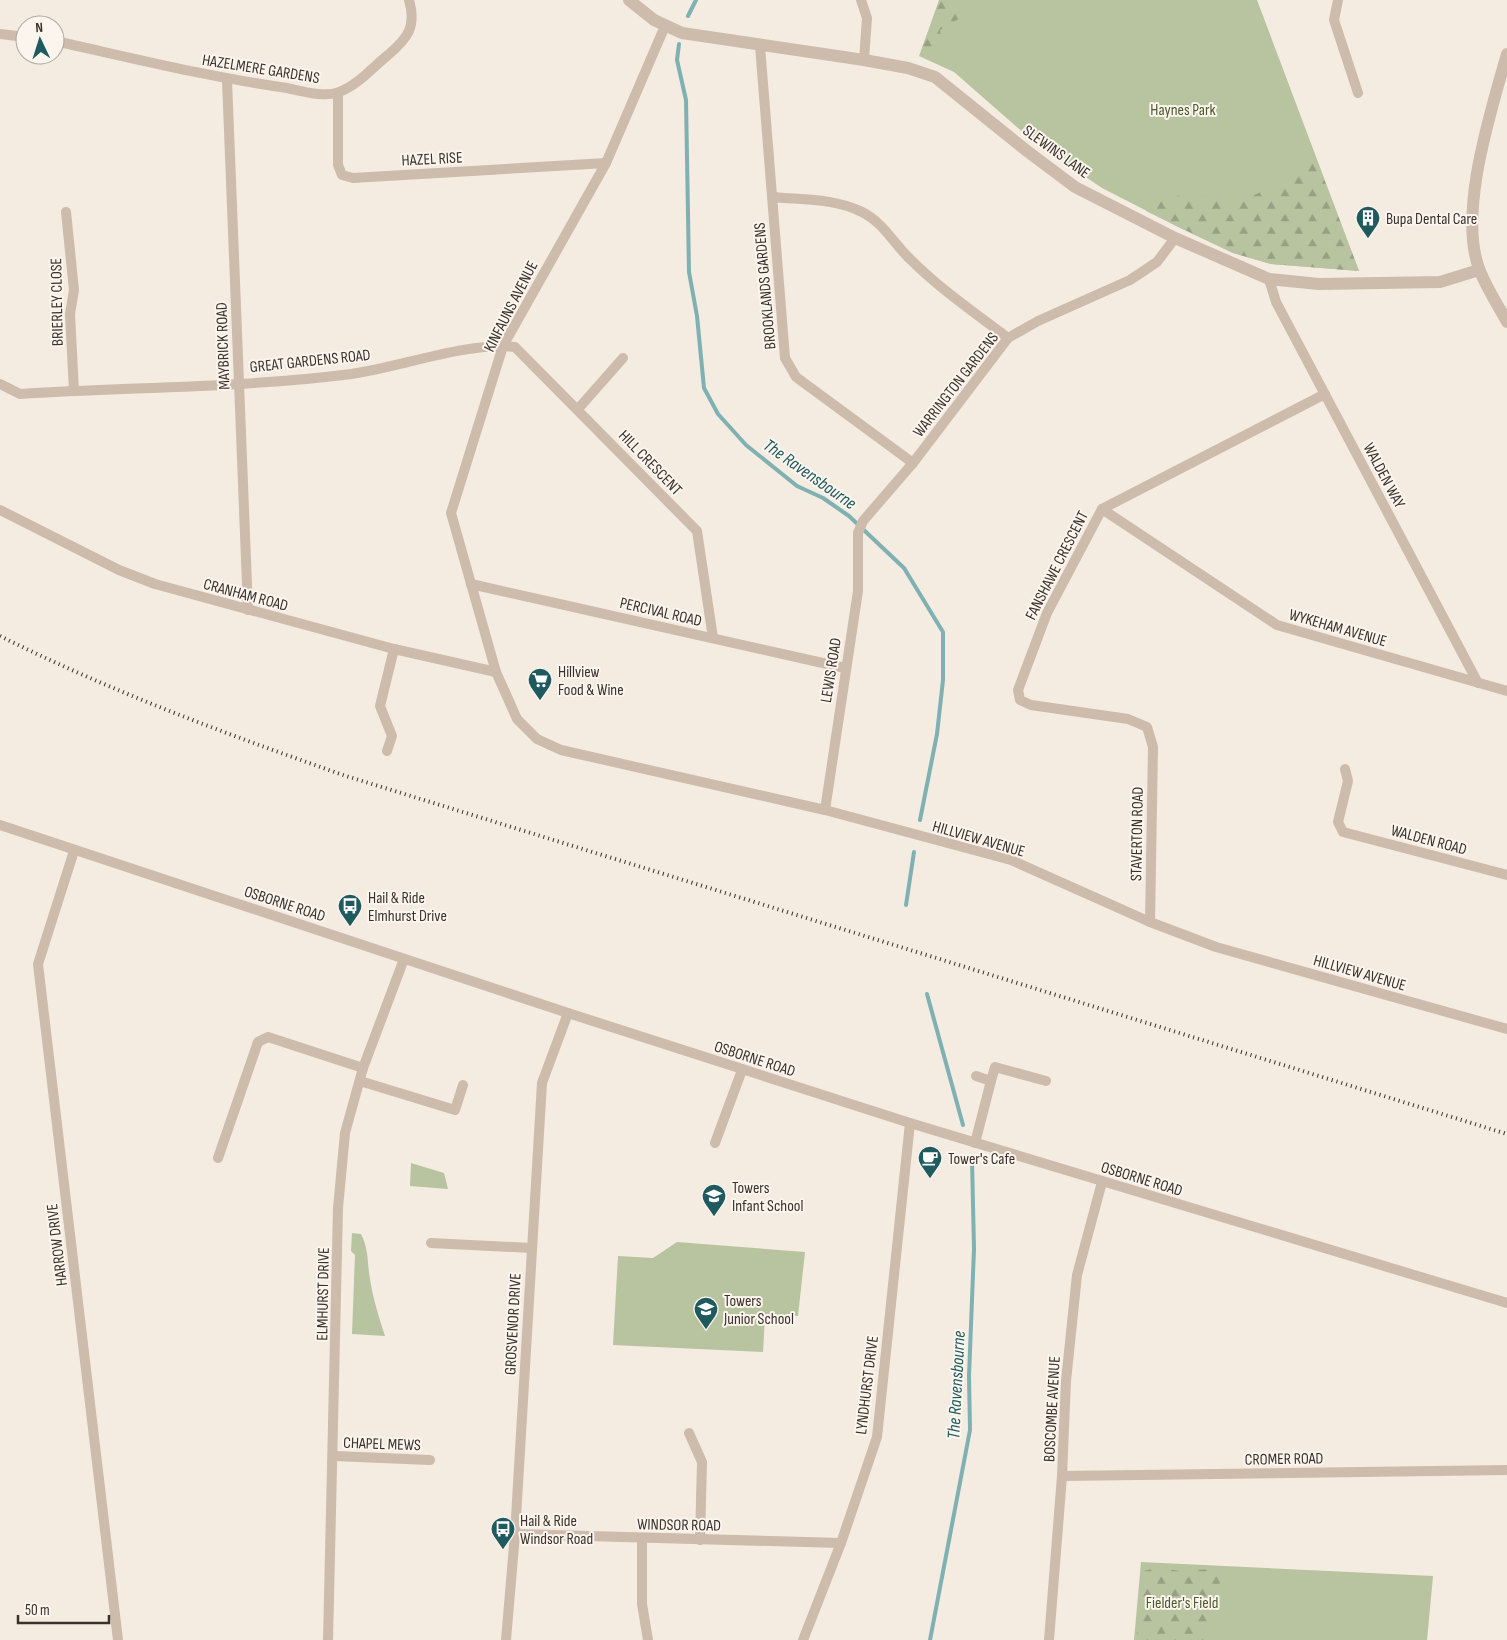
<svg xmlns="http://www.w3.org/2000/svg" width="1507" height="1640" viewBox="0 0 1507 1640" font-family="'Sofia Sans Condensed',sans-serif">
<defs>
<pattern id="forest-firs" width="22" height="20" patternUnits="userSpaceOnUse" patternTransform="scale(1.25)"><rect width="22" height="20" fill="#b8c4a0"/><path d="M5 1l3.5 6h-7zM16 11l3.5 6h-7z" fill="#97a083"/></pattern>
</defs>
<rect width="100%" height="100%" fill="#f4ebe1"/>
<g fill="#b8c4a0">
<polygon points="940,0 1257,0 1359,271 1271,264 1233,253 1180,228 1102,188 1034,142 954,72 919,56"/>
<polygon points="411,1163 444,1173 448,1189 410,1186"/>
<path d="M352 1233 361 1234C369 1249 367 1263 370 1279 373 1299 379 1317 385 1336L352 1334 355 1255 351 1251Z"/>
<polygon points="677,1242 805,1252 798,1316 765,1315 763,1352 613,1345 618,1256 653,1258"/>
<polygon points="1141,1562 1433,1576 1427,1640 1134,1640"/>
</g>
<g fill="url(#forest-firs)">
<polygon points="939,0 966,0 962,17 940,30 943,47 921,51"/>
<polygon points="1314,153 1359,271 1271,264 1233,253 1146,211 1155,202 1181,195 1244,200 1298,174"/>
<polygon points="1157,1567 1180,1571 1211,1569 1221,1578 1214,1624 1205,1640 1136,1640 1144,1571"/>
</g>
<g fill="none" stroke-linecap="round" stroke-linejoin="round">
<g stroke="#7fb0b2" stroke-width="4">
<polyline points="688,16 696,0"/>
<polyline points="679,44 677,60 686,100 689,272 697,316 704,388 718,414 746,445 797,486 823,498 849,516 904,568 943,632 943,680 937,734 920,820"/>
<polyline points="906,905 914,852"/>
<polyline points="927,994 963,1125"/>
<polyline points="930,1640 970,1430 969,1376 974,1249 972,1159"/>
</g>
<g stroke="#cdbbac" stroke-width="10">
<polyline points="861,0 867,18 864,60"/>
<polyline points="1338,0 1334,20 1358,93"/>
<polyline points="665,26 606,163 503,346 451,513 496,672 517,719 537,739 561,750 825,810 1011,860 1150,922 1216,947 1507,1029"/>
<polyline points="0,34 25,37"/>
<path d="M55 41C132 58 208 77 287 88 302 91 325 98 339 92 357 86 373 67 388 55 407 39 417 27 409 0"/>
<polyline points="760,46 785,358 796,377 913,463"/>
<polyline points="227,80 248,610"/>
<polyline points="338,93 338,165 342,175 353,178 606,163"/>
<path d="M772 197C801 200 835 198 862 212 884 223 893 243 910 259 940 289 975 313 1008 338"/>
<polyline points="66,212 74,290 70,314 74,391"/>
<polyline points="1269,279 1276,302 1478,683"/>
<path d="M0 384 20 394C129 387 243 388 351 374 401 367 466 342 515 347L697 531 713 638"/>
<polyline points="578,409 623,358"/>
<polyline points="1102,509 1277,625 1507,691"/>
<polyline points="0,510 119,570 155,584 394,649 496,672"/>
<polyline points="471,584 845,668"/>
<polyline points="387,751 392,736 380,706 394,649"/>
<polyline points="1345,769 1348,781 1338,822 1343,832 1507,875"/>
<polyline points="825,810 858,591 858,533 863,521 913,463 1008,338 1038,321 1130,280 1157,262 1175,238"/>
<polyline points="0,825 568,1013 910,1123 1507,1303"/>
<polyline points="74,851 38,964 118,1640"/>
<polyline points="1150,922 1153,747 1147,727 1128,719 1031,705 1020,700 1018,690 1047,613 1102,509 1325,394"/>
<polyline points="976,1076 991,1081 995,1067 1046,1081"/>
<polyline points="360,1081 455,1110 463,1085"/>
<polyline points="715,1143 742,1070"/>
<polyline points="975,1143 991,1081"/>
<polyline points="218,1158 258,1042 268,1037 363,1068"/>
<polyline points="431,1243 531,1248"/>
<polyline points="689,1433 702,1462 700,1540"/>
<polyline points="334,1456 430,1460"/>
<polyline points="1062,1476 1507,1470"/>
<polyline points="515,1534 841,1543"/>
<polyline points="642,1538 642,1604 648,1640"/>
<polyline points="328,1640 338,1208 345,1133 363,1068 404,959"/>
<polyline points="506,1640 515,1534 542,1083 568,1013"/>
<polyline points="803,1640 841,1543 877,1437 910,1123"/>
<polyline points="1049,1640 1062,1476 1066,1381 1077,1275 1102,1182"/>
</g>
<g stroke="#cdbbac" stroke-width="12">
<polyline points="629,0 654,20 682,33 864,60 908,68 935,77 1027,151 1075,187 1175,238 1269,279 1319,284 1440,282 1479,270"/>
<path d="M1507 54C1491 111 1457 215 1480 271 1487 289 1498 305 1507 322"/>
</g>
<path stroke="#3b302b" stroke-width="4" stroke-dasharray="1 4" stroke-linecap="butt" d="M0 636C112 692 229 735 346 776L1507 1134"/>
</g>
<defs>
<symbol id="building-pin" viewBox="-11 -11 22 30"><path d="M0 17L-7.5 6A9.5 9.5 0 1 1 7.5 6Z" fill="#1f5a5e" stroke="#fbf5ee"/><path d="M-4-6H4V6H1V3H-1V6H-4ZM-2.5-4.3h1.7v1.8h-1.7ZM.8-4.3h1.7v1.8H.8ZM-2.5-1h1.7V.8h-1.7ZM.8-1h1.7V.8H.8Z" fill="#fff"/></symbol>
<symbol id="supermarket-pin" viewBox="-11 -11 22 30"><path d="M0 17L-7.5 6A9.5 9.5 0 1 1 7.5 6Z" fill="#1f5a5e" stroke="#fbf5ee"/><path d="M-6-5.5h2.5l.6 2H6L4.5 2H-2.5L-4.4-4H-6ZM-1.5 3.2a1.3 1.3 0 1 0 .1 0ZM3 3.2a1.3 1.3 0 1 0 .1 0Z" fill="#fff"/></symbol>
<symbol id="bus-pin" viewBox="-11 -11 22 30"><path d="M0 17L-7.5 6A9.5 9.5 0 1 1 7.5 6Z" fill="#1f5a5e" stroke="#fbf5ee"/><path d="M-5-6H5V4H4V6H2V4H-2V6H-4V4H-5ZM-3.5-4V0h7V-4ZM-3.5 1.2v1.5H-2V1.2ZM2 1.2v1.5H3.5V1.2Z" fill="#fff"/></symbol>
<symbol id="cafe-pin" viewBox="-11 -11 22 30"><path d="M0 17L-7.5 6A9.5 9.5 0 1 1 7.5 6Z" fill="#1f5a5e" stroke="#fbf5ee"/><path d="M-5.5-4.5H6V0H3Q3 3.5 0 3.5H-2.5Q-5.5 3.5-5.5 0ZM3-3.2v2h1.7v-2ZM-6 4.5H4V6H-6Z" fill="#fff"/></symbol>
<symbol id="school-pin" viewBox="-11 -11 22 30"><path d="M0 17L-7.5 6A9.5 9.5 0 1 1 7.5 6Z" fill="#1f5a5e" stroke="#fbf5ee"/><path d="M0-5L7-2L0 1L-7-2ZM-4 1L0 2.5L4 1V4Q0 6-4 4Z" fill="#fff"/></symbol>
</defs>
<g fill-rule="evenodd">
<use href="#building-pin" x="1354" y="204" width="28" height="38"/>
<use href="#supermarket-pin" x="526" y="666" width="28" height="38"/>
<use href="#bus-pin" x="336" y="892" width="28" height="38"/>
<use href="#cafe-pin" x="916" y="1144" width="28" height="38"/>
<use href="#school-pin" x="700" y="1182" width="28" height="38"/>
<use href="#school-pin" x="692" y="1295" width="28" height="38"/>
<use href="#bus-pin" x="489" y="1515" width="28" height="38"/>
</g>
<g text-anchor="middle" stroke-width="4" stroke-linejoin="round" paint-order="stroke">
<g font-size="16" fill="#3b302b" stroke="#fbf5ee">
<text transform="translate(261 68) rotate(9)" y="6">HAZELMERE GARDENS</text>
<text transform="translate(1057 151) rotate(36)" y="6">SLEWINS LANE</text>
<text transform="translate(432 158) rotate(-3)" y="6">HAZEL RISE</text>
<text transform="translate(764 286) rotate(-95)" y="6">BROOKLANDS GARDENS</text>
<text transform="translate(56 302) rotate(-91)" y="6">BRIERLEY CLOSE</text>
<text transform="translate(510 306) rotate(-63)" y="6">KINFAUNS AVENUE</text>
<text transform="translate(222 346) rotate(-92)" y="6">MAYBRICK ROAD</text>
<text transform="translate(310 360) rotate(-6)" y="6">GREAT GARDENS ROAD</text>
<text transform="translate(955 384) rotate(-52)" y="6">WARRINGTON GARDENS</text>
<text transform="translate(651 462) rotate(46)" y="6">HILL CRESCENT</text>
<text transform="translate(1385 475) rotate(62)" y="6">WALDEN WAY</text>
<text transform="translate(1056 565) rotate(-63)" y="6">FANSHAWE CRESCENT</text>
<text transform="translate(246 594) rotate(15)" y="6">CRANHAM ROAD</text>
<text transform="translate(661 611) rotate(13)" y="6">PERCIVAL ROAD</text>
<text transform="translate(1338 627) rotate(16)" y="6">WYKEHAM AVENUE</text>
<text transform="translate(830 670) rotate(-81)" y="6">LEWIS ROAD</text>
<text transform="translate(1136 834) rotate(-89)" y="6">STAVERTON ROAD</text>
<text transform="translate(979 838) rotate(16)" y="6">HILLVIEW AVENUE</text>
<text transform="translate(1429 839) rotate(15)" y="6">WALDEN ROAD</text>
<text transform="translate(285 903) rotate(18)" y="6">OSBORNE ROAD</text>
<text transform="translate(1360 972) rotate(16)" y="6">HILLVIEW AVENUE</text>
<text transform="translate(755 1058) rotate(18)" y="6">OSBORNE ROAD</text>
<text transform="translate(1142 1178) rotate(17)" y="6">OSBORNE ROAD</text>
<text transform="translate(56 1245) rotate(-97)" y="6">HARROW DRIVE</text>
<text transform="translate(322 1294) rotate(-89)" y="6">ELMHURST DRIVE</text>
<text transform="translate(512 1324) rotate(-87)" y="6">GROSVENOR DRIVE</text>
<text transform="translate(866 1385) rotate(-83)" y="6">LYNDHURST DRIVE</text>
<text transform="translate(1051 1409) rotate(-87)" y="6">BOSCOMBE AVENUE</text>
<text transform="translate(382 1443) rotate(2)" y="6">CHAPEL MEWS</text>
<text transform="translate(1284 1458) rotate(-1)" y="6">CROMER ROAD</text>
<text transform="translate(679 1524) rotate(1)" y="6">WINDSOR ROAD</text>
</g>
<g font-size="16" fill="#4a5a2e" stroke="#fbf5ee">
<text x="1183" y="115">Haynes Park</text>
<text x="1182" y="1608">Fielder's Field</text>
</g>
<g font-size="16" fill="#3b302b" stroke="#fbf5ee" text-anchor="start">
<text x="1386" y="224">Bupa Dental Care</text>
<text x="558" y="677">Hillview<tspan x="558" dy="18">Food &amp; Wine</tspan></text>
<text x="368" y="903">Hail &amp; Ride<tspan x="368" dy="18">Elmhurst Drive</tspan></text>
<text x="948" y="1164">Tower's Cafe</text>
<text x="732" y="1193">Towers<tspan x="732" dy="18">Infant School</tspan></text>
<text x="724" y="1306">Towers<tspan x="724" dy="18">Junior School</tspan></text>
<text x="520" y="1526">Hail &amp; Ride<tspan x="520" dy="18">Windsor Road</tspan></text>
</g>
<g font-size="18" font-style="italic" fill="#1f5a5e" stroke="#fbf5ee">
<text transform="translate(810 474) rotate(35)" y="6">The Ravensbourne</text>
<text transform="translate(956 1385) rotate(-87)" y="6">The Ravensbourne</text>
</g>
</g>
<g transform="translate(40 40) rotate(356)"><circle r="24" fill="#fbf5ee" stroke="#aea6a0"/>
<path d="M0-4L9 19L0 12L-9 19Z" fill="#1f5a5e"/>
<text y="-8" font-size="14" font-weight="bold" text-anchor="middle" fill="#3b302b">N</text>
</g>
<path d="M18 1615v8h91v-8" fill="none" stroke="#3b302b" stroke-width="2.5"/>
<text x="25" y="1615" font-size="15" fill="#3b302b" stroke="#fbf5ee" stroke-width="4" paint-order="stroke">50 m</text>
</svg>
